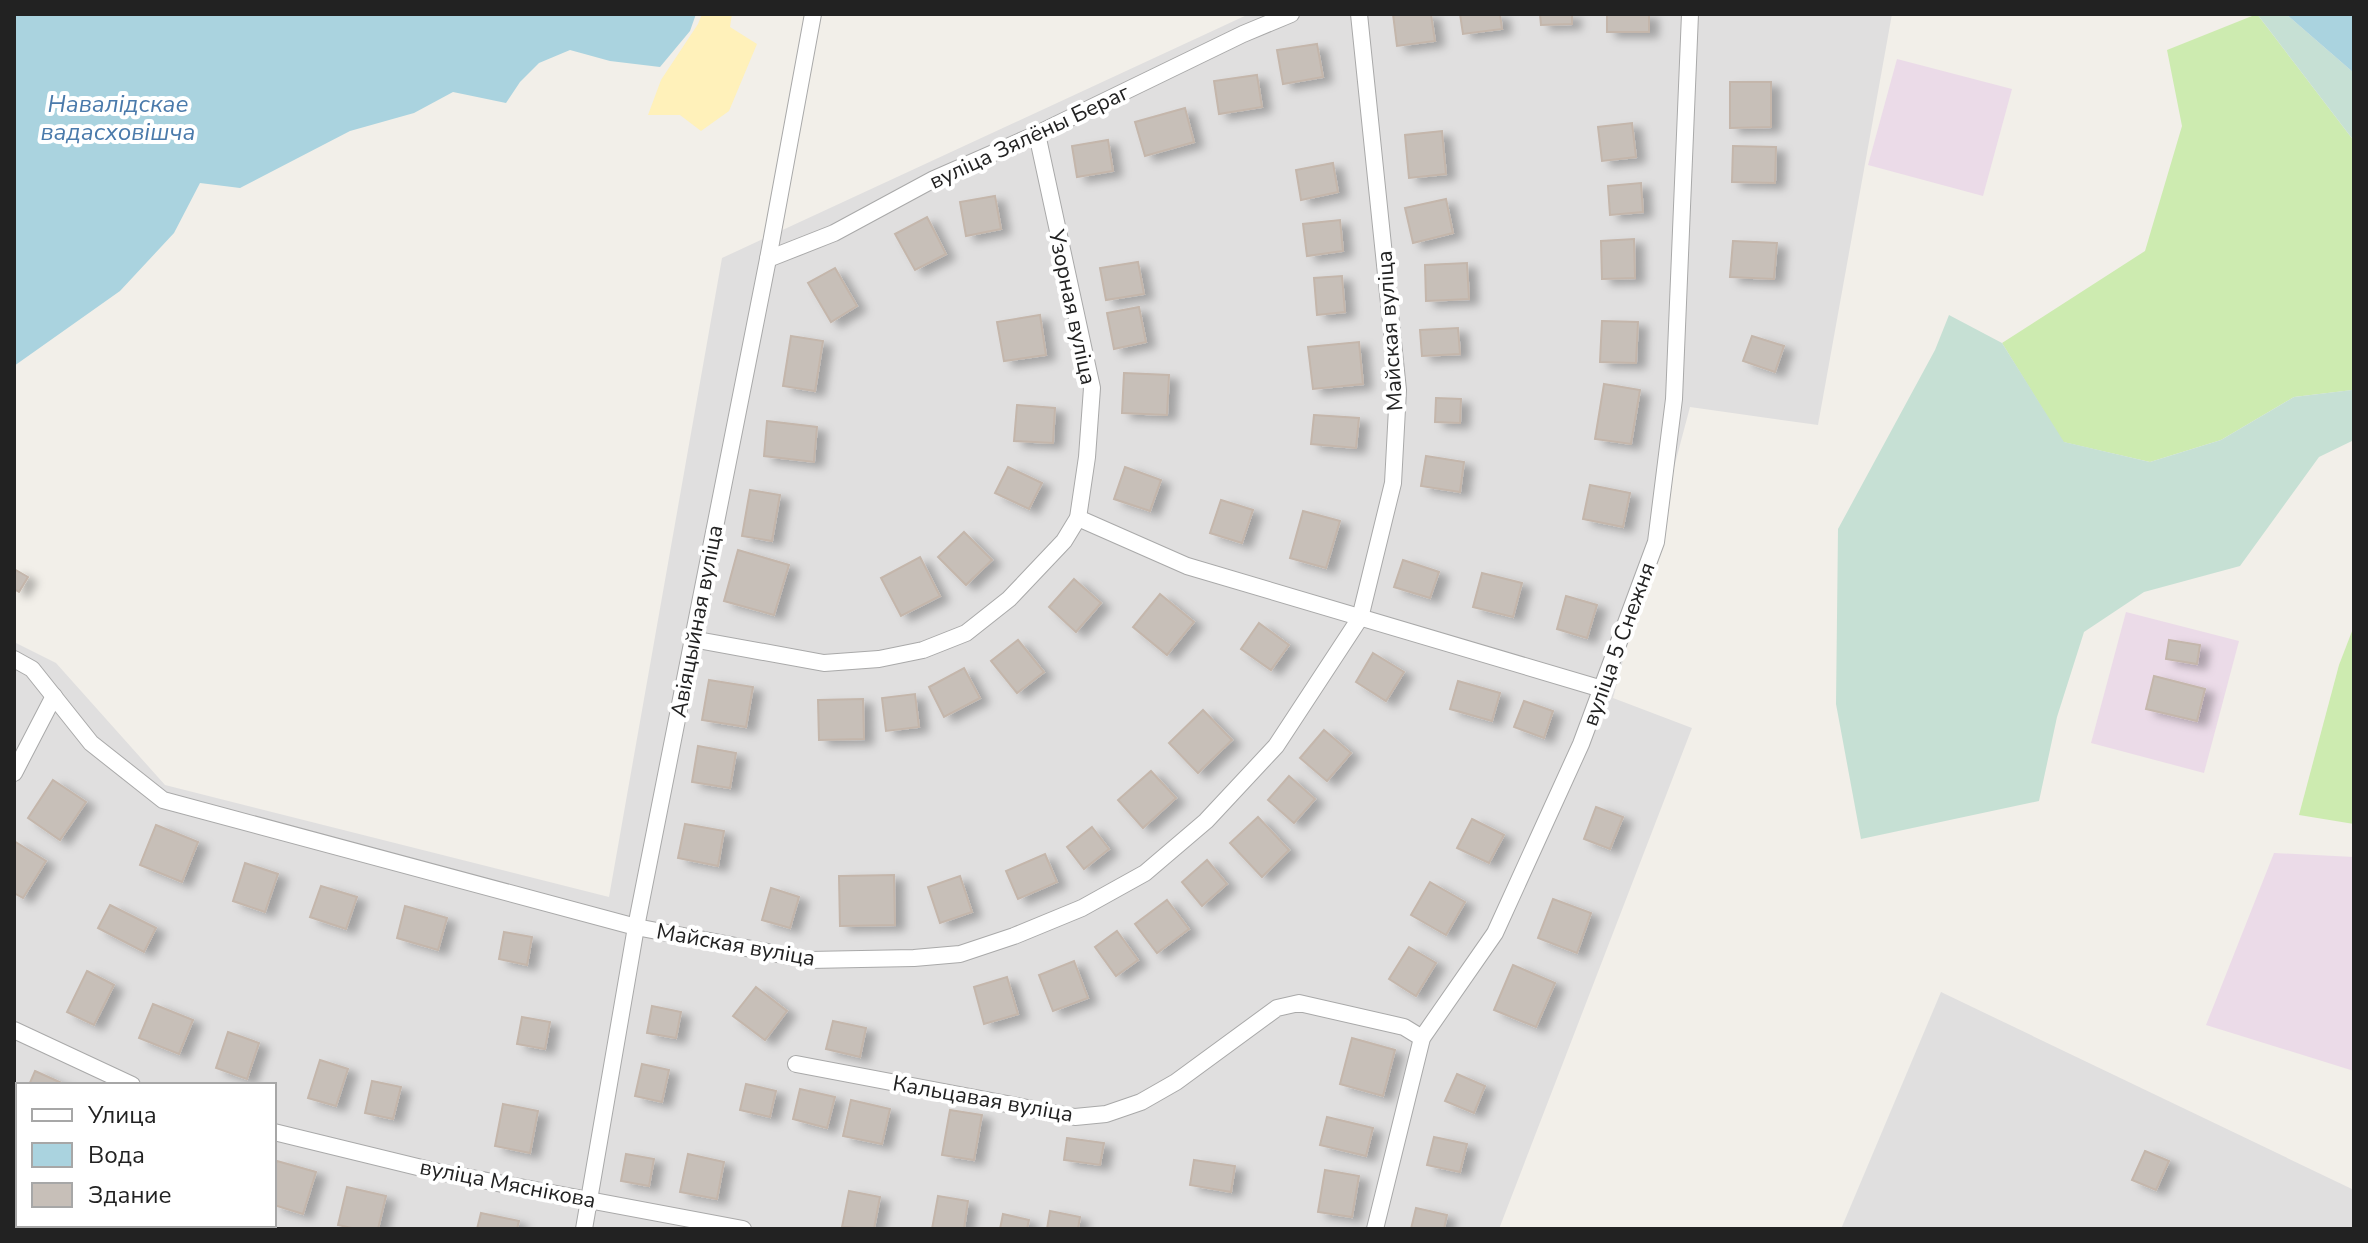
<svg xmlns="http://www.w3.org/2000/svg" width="2368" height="1243" viewBox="0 0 2368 1243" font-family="'Nunito Sans',sans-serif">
<defs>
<filter id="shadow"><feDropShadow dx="9" dy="5" stdDeviation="4" flood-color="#0004"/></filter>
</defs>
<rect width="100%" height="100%" fill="#f2efe9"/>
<g fill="#e0dfdf" fill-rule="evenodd">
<path d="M1249 14H1892L1818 425 1690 407 1613 698 1692 728 1499 1229H14V642L56 663 165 785 609 897 722 258ZM18 1085H274V1225H18Z"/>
<polygon points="1941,992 2354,1190 2354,1229 1841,1229"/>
</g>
<g fill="#ebdbe8">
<polygon points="1897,59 2012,89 1983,196 1868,165"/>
<polygon points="2126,612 2239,641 2204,773 2091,743"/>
<polygon points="2274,853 2354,857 2354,1071 2206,1025"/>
</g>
<g fill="#cdebb0">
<polygon points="2257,14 2354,141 2354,388 2353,390 2294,397 2221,440 2150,462 2063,442 2002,343 2145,251 2182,126 2167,50"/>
<polygon points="2354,626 2354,824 2299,815 2339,665"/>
</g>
<g fill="#c6e0d4">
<polygon points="2257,14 2286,14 2354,73 2354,141"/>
<polygon points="1949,315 2002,343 2064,442 2150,462 2221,440 2294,397 2352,390 2354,388 2354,440 2319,457 2240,566 2144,592 2084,632 2057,717 2039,801 1861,839 1836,704 1838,529 1935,350"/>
</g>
<polygon fill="#fff1ba" points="702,14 732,14 730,27 757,44 729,111 701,131 680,115 648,115 661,80 698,24"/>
<g fill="#aad3df">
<polygon points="14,14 696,14 690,31 660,67 610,61 570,50 539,63 520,82 506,103 453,92 414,113 350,131 240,188 200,183 174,233 120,291 14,366"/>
<polygon points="2286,14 2354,14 2354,73"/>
</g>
<g fill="#c7bfb8" stroke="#c4b6ab" stroke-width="2" filter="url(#shadow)">
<polygon points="1393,14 1431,14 1435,41 1397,46"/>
<polygon points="1460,14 1500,14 1502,29 1463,34"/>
<polygon points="1540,14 1572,14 1572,24 1541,25"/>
<rect x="1607" y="14" width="42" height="18"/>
<polygon points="1317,44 1323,77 1283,84 1277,50"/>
<polygon points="1257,75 1262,107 1219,114 1214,81"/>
<polygon points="1730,82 1771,82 1771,127 1730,128"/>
<polygon points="1185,108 1194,142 1145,156 1135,122"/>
<polygon points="1632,123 1636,157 1602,161 1598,127"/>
<polygon points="1442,131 1446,174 1409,178 1405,135"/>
<polygon points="1108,140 1113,171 1077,177 1072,146"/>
<polygon points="1733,146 1776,147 1775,183 1732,182"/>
<polygon points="1333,163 1338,192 1301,200 1296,170"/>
<polygon points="1641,183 1643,212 1610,215 1608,186"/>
<polygon points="995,196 1001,229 966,236 960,202"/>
<polygon points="1446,199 1453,233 1413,243 1405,208"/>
<polygon points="927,217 946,254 915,270 895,234"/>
<polygon points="1340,220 1343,251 1307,256 1303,224"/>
<polygon points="1634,239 1635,278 1602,279 1601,241"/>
<polygon points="1733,241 1777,243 1774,279 1730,277"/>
<polygon points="1138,262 1144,294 1106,300 1100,268"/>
<polygon points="1467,263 1469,299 1426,301 1425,265"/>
<polygon points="835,268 857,306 831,322 808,283"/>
<polygon points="1342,276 1345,312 1317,315 1314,278"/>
<polygon points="1139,307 1146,342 1114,349 1107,313"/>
<polygon points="1040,315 1046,355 1004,361 997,322"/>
<polygon points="1602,321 1638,322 1636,363 1600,362"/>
<polygon points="1458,328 1460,354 1422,356 1420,330"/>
<polygon points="791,336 823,341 815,391 783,386"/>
<polygon points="1752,336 1784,346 1775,372 1743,361"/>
<polygon points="1359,342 1363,384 1313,389 1308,347"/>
<polygon points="1124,373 1169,375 1167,415 1122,413"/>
<polygon points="1604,384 1640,390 1631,444 1595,439"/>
<polygon points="1436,398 1461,399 1460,423 1435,422"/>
<polygon points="1017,405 1055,408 1053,443 1014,441"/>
<polygon points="1314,415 1359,418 1356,448 1311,444"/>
<polygon points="767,421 817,427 814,462 764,456"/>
<polygon points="1426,456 1464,462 1460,492 1421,486"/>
<polygon points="1008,467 1042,483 1029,509 995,493"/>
<polygon points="1125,467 1161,480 1150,511 1114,499"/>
<polygon points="1590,485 1630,493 1623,527 1583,519"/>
<polygon points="750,490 780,495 772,541 742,536"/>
<polygon points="1221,500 1253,510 1242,543 1210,533"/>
<polygon points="1303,511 1340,521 1326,568 1290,558"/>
<polygon points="964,532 992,560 966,585 938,557"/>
<polygon points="738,550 789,565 774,615 724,601"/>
<polygon points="920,557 940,596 901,616 881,578"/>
<polygon points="1403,560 1439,572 1430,598 1394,587"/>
<polygon points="14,569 28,577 19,592 14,589"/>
<polygon points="1482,573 1522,583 1513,617 1473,607"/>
<polygon points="1074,579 1101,603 1076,632 1049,607"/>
<polygon points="1160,594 1194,622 1167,655 1133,627"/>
<polygon points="1566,596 1597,605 1587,638 1557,629"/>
<polygon points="1259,623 1289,645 1271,670 1241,649"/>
<polygon points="1018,640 1044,672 1017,693 991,661"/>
<polygon points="2169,640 2200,645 2197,664 2166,659"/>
<polygon points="1373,653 1404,672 1386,701 1356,682"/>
<polygon points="964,668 980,698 944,717 929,687"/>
<polygon points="2154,676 2205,689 2197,721 2146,709"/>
<polygon points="709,680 753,687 746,727 702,720"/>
<polygon points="1458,681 1500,693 1492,721 1450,709"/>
<polygon points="915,694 919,727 886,731 882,698"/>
<polygon points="863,699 864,739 819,740 818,700"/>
<polygon points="1524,701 1553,711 1544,738 1514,727"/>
<polygon points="1203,710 1232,740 1198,773 1169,743"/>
<polygon points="1324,730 1351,753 1327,781 1300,758"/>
<polygon points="698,746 736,753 730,788 692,782"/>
<polygon points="1151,771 1176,798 1143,828 1118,800"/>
<polygon points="1289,776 1315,799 1294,823 1268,800"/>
<polygon points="53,780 86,802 60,840 28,818"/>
<polygon points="1596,807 1623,817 1610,849 1584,839"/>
<polygon points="1258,817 1289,850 1262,877 1230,843"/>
<polygon points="1472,819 1504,835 1489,863 1457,848"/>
<polygon points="685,824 724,831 718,866 678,858"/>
<polygon points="156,825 198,842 182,882 140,865"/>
<polygon points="1092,827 1109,849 1084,869 1067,847"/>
<polygon points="14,841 46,861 23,898 14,893"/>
<polygon points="1045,854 1057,882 1018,899 1006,871"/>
<polygon points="1207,860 1227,884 1202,906 1182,882"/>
<polygon points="245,863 278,874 265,912 233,901"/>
<polygon points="894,875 895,925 840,926 839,876"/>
<polygon points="960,876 972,912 940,923 928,887"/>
<polygon points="1430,882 1465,902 1446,935 1411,915"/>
<polygon points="321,886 357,897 346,929 310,917"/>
<polygon points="771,888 799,897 790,928 762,920"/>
<polygon points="1553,899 1591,913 1577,953 1538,938"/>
<polygon points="1167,900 1189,929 1157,953 1135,924"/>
<polygon points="110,905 156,928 144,952 98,928"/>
<polygon points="405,906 447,918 438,950 397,938"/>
<polygon points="1117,931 1138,960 1116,976 1095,947"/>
<polygon points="504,932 532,937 527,965 499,959"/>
<polygon points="1409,947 1436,963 1416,996 1389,979"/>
<polygon points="1074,961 1088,998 1053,1011 1039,975"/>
<polygon points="1513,965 1555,983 1536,1027 1494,1010"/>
<polygon points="87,971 114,985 94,1025 67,1012"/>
<polygon points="1007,977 1018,1014 984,1024 974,987"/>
<polygon points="756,987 787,1011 765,1040 733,1016"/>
<polygon points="153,1004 193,1020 179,1054 139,1038"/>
<polygon points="652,1006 681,1012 676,1038 647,1033"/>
<polygon points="522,1017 550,1022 545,1049 517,1044"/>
<polygon points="833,1021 866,1028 860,1057 826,1049"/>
<polygon points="228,1032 259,1043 247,1079 216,1068"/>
<polygon points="1352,1038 1395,1050 1383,1096 1340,1084"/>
<polygon points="320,1060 348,1069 336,1106 308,1098"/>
<polygon points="642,1064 669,1070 662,1102 635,1096"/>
<polygon points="35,1071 66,1085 29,1085"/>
<polygon points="1457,1074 1485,1086 1474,1113 1445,1101"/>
<polygon points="372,1081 401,1087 393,1119 365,1113"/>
<polygon points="746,1084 776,1091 770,1117 740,1110"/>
<polygon points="800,1089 835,1097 827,1128 793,1119"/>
<polygon points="851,1100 890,1109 882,1144 843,1136"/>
<polygon points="503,1104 538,1111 530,1153 495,1146"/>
<polygon points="950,1110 982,1115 974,1160 942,1155"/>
<polygon points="1327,1117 1373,1128 1366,1156 1320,1145"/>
<polygon points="1434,1137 1467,1144 1460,1172 1427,1165"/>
<polygon points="1067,1138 1104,1143 1100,1165 1064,1160"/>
<polygon points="2145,1151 2169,1161 2156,1190 2132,1180"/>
<polygon points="626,1154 654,1159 649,1186 621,1181"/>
<polygon points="688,1154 724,1162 717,1199 680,1192"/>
<polygon points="1194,1160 1235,1166 1231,1192 1190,1185"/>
<polygon points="277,1161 316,1172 303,1214 274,1205 274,1169"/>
<polygon points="1325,1170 1359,1176 1352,1217 1318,1212"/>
<polygon points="347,1187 386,1196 378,1229 356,1229 338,1225"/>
<polygon points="849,1191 880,1197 874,1229 842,1227"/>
<polygon points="938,1196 968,1201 964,1229 932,1229"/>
<polygon points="1416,1208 1447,1215 1444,1229 1411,1229"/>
<polygon points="1050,1211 1080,1217 1078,1229 1047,1229"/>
<polygon points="481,1213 519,1221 517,1229 477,1229"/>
<polygon points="1003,1214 1029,1220 1027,1229 1000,1229"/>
</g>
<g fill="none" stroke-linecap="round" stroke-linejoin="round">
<defs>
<g id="street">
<polyline points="768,259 834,233 934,179 1037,134 1243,34 1291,14"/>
<polyline points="1078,518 1187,566 1602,689"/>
<polyline points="692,639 824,663 879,659 923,650 966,633 1009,599 1064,541 1078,518 1087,457 1092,388 1037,134"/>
<polyline points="14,659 32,669 91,743 163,800 636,927 809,960 914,958 960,954 1014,936 1082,908 1145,873 1206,821 1276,746 1360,618 1393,483 1398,390 1359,14"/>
<polyline points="14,773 54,696"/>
<polyline points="14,1030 132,1085"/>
<polyline points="796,1064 1075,1117 1106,1114 1141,1102 1176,1082 1277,1008 1299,1003 1404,1027 1422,1038"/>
<polyline points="274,1132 434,1171 743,1229"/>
<polyline points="584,1229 636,927 768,259 813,14"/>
<polyline points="1375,1229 1422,1038 1495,933 1581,744 1656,542 1674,399 1690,14"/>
</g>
</defs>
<use href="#street" stroke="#a9a9a9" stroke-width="18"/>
<use href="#street" stroke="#fff" stroke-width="16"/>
</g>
<g text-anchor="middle" stroke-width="8" stroke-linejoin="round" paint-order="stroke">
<g font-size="22" fill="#222" stroke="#fff">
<text transform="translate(1029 136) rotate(-25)" y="8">вуліца Зялёны Бераг</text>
<text transform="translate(1073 307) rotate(78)" y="8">Узорная вуліца</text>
<text transform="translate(1389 331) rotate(-94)" y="8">Майская вуліца</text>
<text transform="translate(696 621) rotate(-79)" y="8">Авіяцыйная вуліца</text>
<text transform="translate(1618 644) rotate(-70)" y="8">вуліца 5 Снежня</text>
<text transform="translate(736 944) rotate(10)" y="8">Майская вуліца</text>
<text transform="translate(983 1098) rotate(10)" y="8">Кальцавая вуліца</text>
<text transform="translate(508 1183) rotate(11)" y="8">вуліца Мяснікова</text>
</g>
<g font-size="24" font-style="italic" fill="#4a7aab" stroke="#fff">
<text x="118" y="112">Навалідскае<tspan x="118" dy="28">вадасховішча</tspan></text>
</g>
</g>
<rect width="2368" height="1243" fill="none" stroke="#222222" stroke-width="32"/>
<rect x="16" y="1083" width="260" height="144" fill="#ffffff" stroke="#a7a7a7" stroke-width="2"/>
<rect x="32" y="1109" width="40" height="12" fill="#ffffff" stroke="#a7a7a7" stroke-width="2"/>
<text x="88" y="1123" font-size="24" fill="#222222">Улица</text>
<rect x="32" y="1143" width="40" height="24" fill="#aad3df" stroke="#a7a7a7" stroke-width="2"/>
<text x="88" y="1163" font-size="24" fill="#222222">Вода</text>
<rect x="32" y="1183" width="40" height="24" fill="#c7bfb8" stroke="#a7a7a7" stroke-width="2"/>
<text x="88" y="1203" font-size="24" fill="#222222">Здание</text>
</svg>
